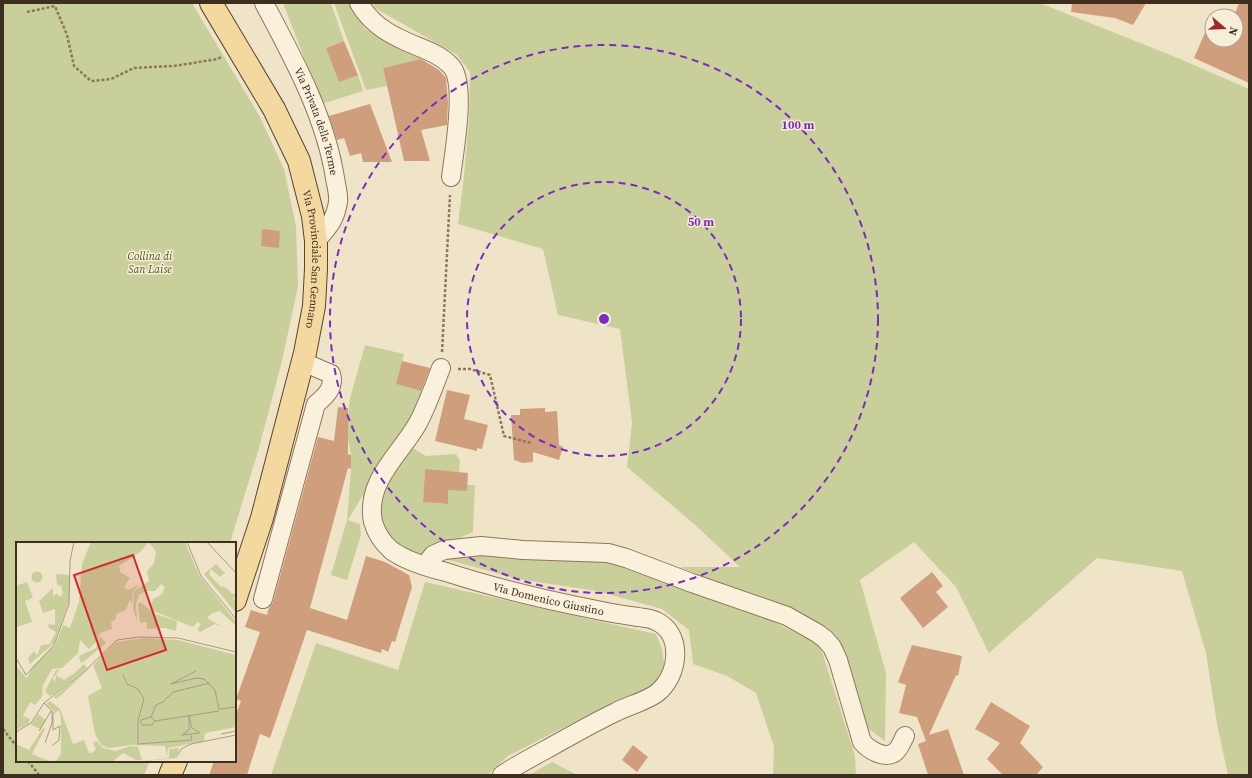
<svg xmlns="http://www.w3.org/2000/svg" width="1252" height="778" viewBox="0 0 1252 778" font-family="'Source Serif 4',serif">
<rect width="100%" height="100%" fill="#f0e4c8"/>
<g fill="#c9cf9b" fill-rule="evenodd">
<polygon points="3,3 192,3 260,117 284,169 296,226 298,286 282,361 259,448 230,543 17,543 17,761 150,761 144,775 3,775"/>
<polygon points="283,3 331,3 344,41 326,48 358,75 363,91 322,104"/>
<polygon points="334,3 352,3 365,29 428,58 383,68 387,86 366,90"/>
<polygon points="373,3 1040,3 1178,58 1249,89 1249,775 1228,775 1217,724 1206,653 1182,571 1097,558 989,653 956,587 914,542 860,580 886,673 885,741 866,727 848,663 827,628 788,610 680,567 740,567 693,523 627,467 632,423 620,329 558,315 543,249 458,224 464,176 469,119 470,72 457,55 375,8"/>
<polygon points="365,345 404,354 396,384 425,392 348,520 360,524 361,535 347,580 331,575 347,520 351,469 351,455 348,438 348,417 350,398"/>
<path d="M411 447 426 456 456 454 460 460 458 490 466 491 467 485H475L473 532 421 555 389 543 379 528V498L392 474ZM425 470 449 479 447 504 423 502Z"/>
<polygon points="497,555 622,564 678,587 760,615 820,645 855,756 856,775 773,775 774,747 756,693 727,676 693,664 689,630 662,609 597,591 517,579 442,558"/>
<polygon points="425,582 656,634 662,649 665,670 647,692 592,713 508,756 488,775 271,775 316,643 398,670"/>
<polygon points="552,762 577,775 529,775"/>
</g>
<g fill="#cf9f7d">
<polygon points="1072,3 1146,3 1133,25 1115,18 1071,12"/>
<polygon points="1239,3 1249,3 1249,83 1194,58 1211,19 1212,40 1236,40 1236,16 1234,16"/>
<polygon points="344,41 358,75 339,82 326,48"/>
<polygon points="421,59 439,70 446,78 448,102 447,125 421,130 430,161 404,161 383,68"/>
<polygon points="370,104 392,162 363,162 361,153 350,156 344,138 337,140 329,116"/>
<polygon points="262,229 280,231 279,248 261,246"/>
<polygon points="402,361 430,368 421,391 396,384"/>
<polygon points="447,390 470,395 464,419 488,425 482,449 477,448 477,451 435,441"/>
<polygon points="338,407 348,408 348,454 351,455 351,469 348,468 310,608 347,620 366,556 385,562 409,575 412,587 395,642 392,641 388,652 382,649 381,653 307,630 270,738 260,734 247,775 209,775 214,761 235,761 235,717 241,701 236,699 260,632 245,627 251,610 267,615 269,608 273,602 318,437 334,441"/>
<polygon points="545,408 545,412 557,411 559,445 563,447 559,460 533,452 533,462 523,463 514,460 511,415 520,415 520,409"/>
<polygon points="425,469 468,473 467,491 448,490 448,504 423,502"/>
<polygon points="932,572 943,586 936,592 948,607 923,628 900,598"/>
<polygon points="912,645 962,656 958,676 956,675 929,735 948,729 964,775 928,775 918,744 926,741 917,717 899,713 906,685 898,682"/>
<polygon points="991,702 1030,726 1020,743 1043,767 1036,775 1003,775 987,759 1000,743 975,729"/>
<polygon points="633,745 648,757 637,772 622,760"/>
</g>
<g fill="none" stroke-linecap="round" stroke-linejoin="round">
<defs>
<g id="minor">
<path id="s1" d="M264 3C293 58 325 115 335 178 336 185 339 195 338 202 335 221 328 227 316 241"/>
<path d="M359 3C370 22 385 32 405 41 420 48 439 53 451 66 467 83 454 153 451 177"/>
<path id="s2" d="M441 368C434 386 427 406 418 423 400 455 365 481 373 522 376 532 383 543 391 550 404 560 430 568 446 572 495 588 546 600 597 610 611 613 624 615 638 617 644 618 650 618 656 621 684 634 679 676 657 693 645 702 629 705 616 712 593 723 570 736 547 749 532 757 517 765 502 775"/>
<path d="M425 565 433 555 444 550 481 546 523 550 608 553 626 558 692 583 787 616 817 633 825 639 832 647 838 660 862 742C869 750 884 759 894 753 900 749 902 741 905 736"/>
<path d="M263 599 316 404C326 396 335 387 331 374L303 362"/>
</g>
<g id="major">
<path id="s3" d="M211 3 274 109 299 161 313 216 316 241V269L314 306 305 353 262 518 235 600"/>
<polyline points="170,775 176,761"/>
</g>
</defs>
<use href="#minor" stroke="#8d765c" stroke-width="20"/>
<use href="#major" stroke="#5b4430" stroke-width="24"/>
<g stroke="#8d765c" stroke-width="2.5" stroke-dasharray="3 2" stroke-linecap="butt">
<polyline points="27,12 55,6 67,35 74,66 91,81 111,79 134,68 174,66 218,59 221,57"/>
<polyline points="442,352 450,195"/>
<polyline points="458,369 470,369 490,375 504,436 531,443"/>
<polyline points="3,729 17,747"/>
<polyline points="28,761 39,775"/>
</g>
<use href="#minor" stroke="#faf1dc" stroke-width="18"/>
<use href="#major" stroke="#f3d9a0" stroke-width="22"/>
</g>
<g fill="none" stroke="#7b2cbf" stroke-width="2" stroke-dasharray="7 5">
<circle cx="604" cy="319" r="137"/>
<circle cx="604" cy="319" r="274"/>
</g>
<g text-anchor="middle" stroke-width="3" stroke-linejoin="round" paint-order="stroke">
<g font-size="11" fill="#3d2e20" stroke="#f7eed8">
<text dy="4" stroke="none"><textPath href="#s1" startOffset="130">Via Privata delle Terme</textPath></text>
<text dy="4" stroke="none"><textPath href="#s3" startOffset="281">Via Provinciale San Gennaro</textPath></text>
<text dy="4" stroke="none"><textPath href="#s2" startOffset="371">Via Domenico Giustino</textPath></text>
</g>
<g font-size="11" font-style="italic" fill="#4d5a26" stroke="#f7eed8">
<text x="150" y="260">Collina di<tspan x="150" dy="13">San Laise</tspan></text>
</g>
</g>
<g transform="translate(16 542)">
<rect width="220" height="220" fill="#f0e4c8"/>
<path d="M75 0H169L183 33 220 80V84L204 69 196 71 191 76 208 86 199 82 184 90 181 88 185 82 181 80 177 85 137 69 134 66 137 57 146 52 149 45 145 42 139 49H130L123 53 120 62 121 80 117 66 118 49 133 39 131 29 138 21 140 10 133 0 123 11 103 24 104 30 114 36 108 45 112 48 124 42 117 49 116 62 114 58 110 68 100 72V77L95 80 96 87 84 91 81 99 73 107 64 98 62 111 46 126 36 127 27 143 26 155 19 163 14 160 7 174 14 177 12 182 0 188V124L11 136 17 124 39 103 47 83 54 86 63 60 66 22ZM200 22 209 31 204 35 195 27 193 32 205 45 207 44 215 50 214 51 220 52V57L216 56 220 59V71L188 32ZM15.5 35a5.5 5.5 0 1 1 11 0a5.5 5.5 0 1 1-11 0ZM40 32 53 33V60L38 101 14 122 12 116 18 109 21 114 25 103 34 102 40 90 33 86 32 82 39 83V67L27 71 23 59 37 46V54L41 52 44 55 47 51 45 44 41 43ZM11 40 17 56 9 59 16 80 1 85 0 44ZM124 60 139 72 161 79 160 89 149 86 131 87V80L124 81 122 62ZM84 94 90 101 66 121 64 120 63 114 80 106ZM128 96 162 98 220 113V185L189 191 188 199 152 206 151 215 149 204 116 203 92 206 85 203 79 192 72 154 86 146 77 123 44 154 40 157 38 155 77 123 100 100ZM68 122 71 126 37 153 33 154 29 149 40 128 44 127 37 136 39 140 40 133 48 138 54 134 52 131 55 134ZM34 159 44 167 57 202 68 198 73 211H76L80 207 77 201 80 199 87 206 100 209 114 204 122 205 126 218H120L107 211 96 220H39L45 212V176L43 168 38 172V169L30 162ZM22 172 30 178 24 187 15 183ZM27 186 29 187 16 212 36 220H0V202L13 208ZM163 206 161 216 119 220 153 216V207Z" fill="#c9cf9b"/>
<path fill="none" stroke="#a89b85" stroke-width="1" d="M171 0 185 34 220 77M191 0 220 31M0 116 10 133 38 103 53 62 54 19 58 0M180 129 155 142 180 136 188 137 199 148 203 167 220 165M107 133 111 142 122 147 128 157 122 179V202L176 198 175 193M28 161 37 170V188L44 184 43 198 36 204M173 174 176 186 184 191 166 193 173 188ZM135 175 140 163 147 160 157 150 194 141M139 179 135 175 125 178V181L126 183H136L139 179 203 169M23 189 35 169M0 190 15 181 28 161 69 129 101 98 123 95 162 96 220 110M205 192 220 189M29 201 36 181V169M162 213 165 207 175 202 220 193"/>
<path fill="#d62828" fill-opacity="0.15" stroke="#d62828" stroke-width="2" d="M117 13 150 108 91 128 58 33Z"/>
<rect width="220" height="220" fill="none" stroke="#3d2e20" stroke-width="2"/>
</g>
<circle cx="604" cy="319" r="6" fill="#7b2cbf" stroke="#f7eed8" stroke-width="2"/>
<g font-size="12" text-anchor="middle" font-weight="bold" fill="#7b2cbf" stroke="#f7eed8" stroke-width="3" stroke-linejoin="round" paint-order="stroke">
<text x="798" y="129">100 m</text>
<text x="701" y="226">50 m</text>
</g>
<rect width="1252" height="778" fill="none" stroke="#3d2e20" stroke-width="8"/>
<g transform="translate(1224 28) rotate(109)"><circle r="19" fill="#f7eed8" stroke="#ada18e"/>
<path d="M0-3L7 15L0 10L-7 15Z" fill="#9e2a2b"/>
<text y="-6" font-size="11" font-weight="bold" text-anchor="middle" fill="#3d2e20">N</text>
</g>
</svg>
